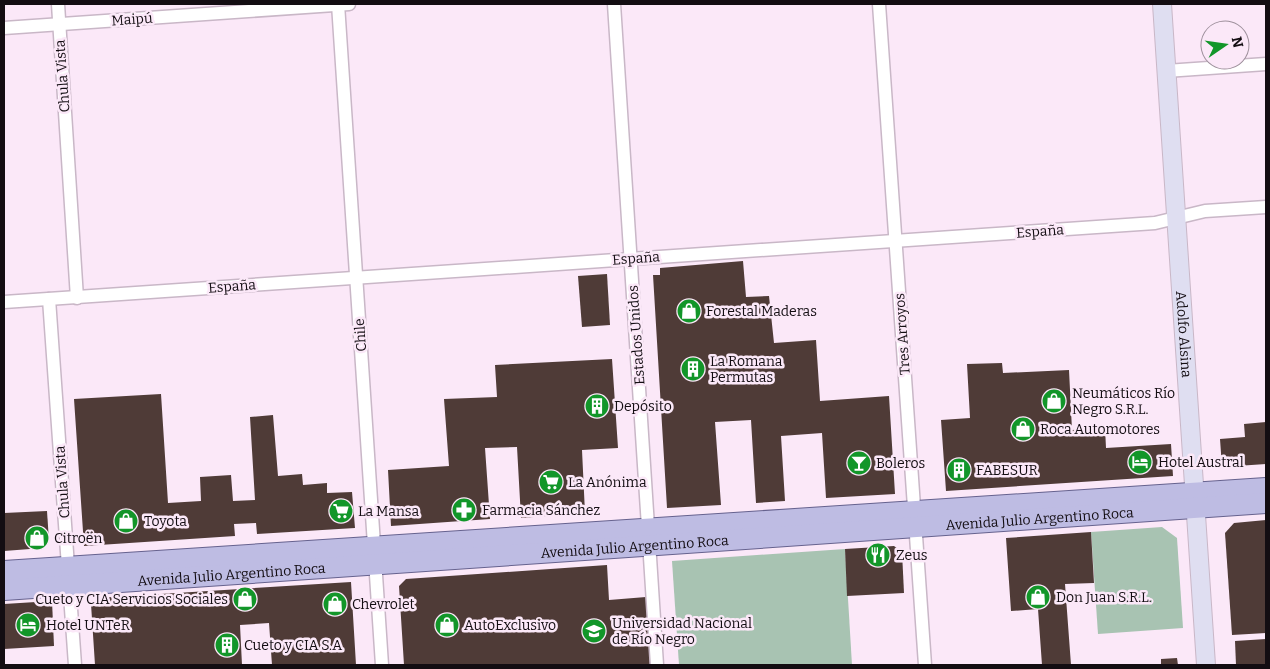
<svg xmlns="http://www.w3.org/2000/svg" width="1270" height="669" viewBox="0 0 1270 669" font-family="Bitter,serif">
<rect width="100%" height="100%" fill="#fbe8f8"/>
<g fill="#a8c3b2">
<polygon points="1162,527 1177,538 1183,628 1098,634 1091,532"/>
<polygon points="845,549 852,665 679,665 672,561"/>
</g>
<g fill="#4f3b37">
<polygon points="743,261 746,297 769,296 774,343 816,340 820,401 889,396 895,494 826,498 822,433 781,436 785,501 756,503 751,420 715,422 721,505 667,508 653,275 660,275 660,268"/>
<polygon points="607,274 610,325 582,327 578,276"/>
<polygon points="612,359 618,448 582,450 585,513 521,518 517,447 485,448 490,519 391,526 388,470 449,466 444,399 497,397 495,365"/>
<polygon points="1002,363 1003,373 1069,370 1072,430 1105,428 1106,448 1171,444 1173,476 946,491 941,420 970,418 967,364"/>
<polygon points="161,394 168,503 201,501 200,477 231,475 233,501 255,500 250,417 273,415 278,476 302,474 303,485 327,483 327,493 352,492 355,528 257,534 256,523 234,524 235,536 84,546 74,399"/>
<polygon points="1266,422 1266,464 1222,467 1220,439 1245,437 1244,424"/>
<polygon points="47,511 49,541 43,548 4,551 4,513"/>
<polygon points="1266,520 1266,633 1232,635 1225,533 1234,523"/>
<polygon points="1091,532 1094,583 1065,584 1071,665 1042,665 1038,609 1011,611 1006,538"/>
<polygon points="894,546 902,552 904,593 847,596 845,549"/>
<polygon points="607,565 609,600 646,597 650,665 404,665 399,586 406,579"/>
<polygon points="351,582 356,665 272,665 269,623 240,625 242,665 184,665 183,664 155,665 95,665 91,604 97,598"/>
<polygon points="52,601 54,646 4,649 4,604"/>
<polygon points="1266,639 1266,665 1236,665 1235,641"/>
<polygon points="1177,658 1178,665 1161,665 1161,659"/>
</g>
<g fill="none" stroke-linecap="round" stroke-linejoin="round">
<defs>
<g id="minor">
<polyline points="58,4 77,298"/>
<polyline points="338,4 382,665"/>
<polyline points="614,4 657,665"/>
<polyline points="879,4 925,665"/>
<polyline points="4,28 349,4"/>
<polyline points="1166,71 1266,64"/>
<polyline points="49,299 75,665"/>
<polyline points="4,302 1155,223 1205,211 1266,207"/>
</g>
<g id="secondary">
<path id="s1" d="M1162 4 1206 665"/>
</g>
<g id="primary">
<polyline points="4,571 1266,488"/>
<path id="s2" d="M4 590 1266 503"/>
</g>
</defs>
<use href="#minor" stroke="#c9b7c7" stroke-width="15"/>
<use href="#secondary" stroke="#c9b7c7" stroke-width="20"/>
<use href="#primary" stroke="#66628e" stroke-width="22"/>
<use href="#minor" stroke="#fff" stroke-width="12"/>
<use href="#secondary" stroke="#dfdef1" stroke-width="18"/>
<use href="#primary" stroke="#bebce3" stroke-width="20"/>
</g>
<defs>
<symbol id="shop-disc" viewBox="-11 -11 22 22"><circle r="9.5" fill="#129629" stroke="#fbe8f8"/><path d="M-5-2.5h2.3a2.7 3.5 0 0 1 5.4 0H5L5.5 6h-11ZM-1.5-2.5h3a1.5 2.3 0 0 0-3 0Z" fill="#fff"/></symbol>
<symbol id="building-disc" viewBox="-11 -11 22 22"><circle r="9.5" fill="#129629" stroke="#fbe8f8"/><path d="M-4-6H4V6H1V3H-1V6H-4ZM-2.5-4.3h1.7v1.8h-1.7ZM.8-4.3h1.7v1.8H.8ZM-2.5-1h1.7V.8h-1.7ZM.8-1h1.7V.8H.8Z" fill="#fff"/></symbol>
<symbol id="hotel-disc" viewBox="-11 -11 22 22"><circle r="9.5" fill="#129629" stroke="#fbe8f8"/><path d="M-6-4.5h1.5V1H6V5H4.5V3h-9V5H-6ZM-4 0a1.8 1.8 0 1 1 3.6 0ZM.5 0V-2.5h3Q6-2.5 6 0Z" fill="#fff"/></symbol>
<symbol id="bar-disc" viewBox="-11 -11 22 22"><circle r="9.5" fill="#129629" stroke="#fbe8f8"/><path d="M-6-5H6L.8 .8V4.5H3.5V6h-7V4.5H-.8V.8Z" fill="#fff"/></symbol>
<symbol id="supermarket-disc" viewBox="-11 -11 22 22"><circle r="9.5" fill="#129629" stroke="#fbe8f8"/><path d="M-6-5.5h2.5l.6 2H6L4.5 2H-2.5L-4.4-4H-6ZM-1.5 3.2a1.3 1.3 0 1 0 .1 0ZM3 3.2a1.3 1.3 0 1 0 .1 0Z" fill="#fff"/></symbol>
<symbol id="pharmacy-disc" viewBox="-11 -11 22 22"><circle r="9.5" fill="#129629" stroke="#fbe8f8"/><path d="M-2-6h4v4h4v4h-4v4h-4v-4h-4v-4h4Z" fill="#fff"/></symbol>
<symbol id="restaurant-disc" viewBox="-11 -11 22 22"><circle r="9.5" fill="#129629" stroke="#fbe8f8"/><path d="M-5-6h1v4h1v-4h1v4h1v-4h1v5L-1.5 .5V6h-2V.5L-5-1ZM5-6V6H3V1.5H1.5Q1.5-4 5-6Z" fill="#fff"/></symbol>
<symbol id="university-disc" viewBox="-11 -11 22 22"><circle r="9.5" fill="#129629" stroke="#fbe8f8"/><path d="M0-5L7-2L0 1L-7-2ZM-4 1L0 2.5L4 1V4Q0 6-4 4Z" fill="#fff"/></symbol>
</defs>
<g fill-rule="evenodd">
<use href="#shop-disc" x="675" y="297" width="28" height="28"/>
<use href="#building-disc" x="679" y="355" width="28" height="28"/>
<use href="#shop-disc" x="1040" y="387" width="28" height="28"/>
<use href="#building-disc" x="583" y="392" width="28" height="28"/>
<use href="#shop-disc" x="1009" y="415" width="28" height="28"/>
<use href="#hotel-disc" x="1126" y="448" width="28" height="28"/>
<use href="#bar-disc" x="845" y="449" width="28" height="28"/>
<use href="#building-disc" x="945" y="456" width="28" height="28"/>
<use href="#supermarket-disc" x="537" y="468" width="28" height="28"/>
<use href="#pharmacy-disc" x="450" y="496" width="28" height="28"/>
<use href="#supermarket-disc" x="327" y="497" width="28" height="28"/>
<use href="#shop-disc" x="112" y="507" width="28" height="28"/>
<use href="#shop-disc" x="23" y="524" width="28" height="28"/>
<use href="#restaurant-disc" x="864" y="541" width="28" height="28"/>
<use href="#shop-disc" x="1024" y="583" width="28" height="28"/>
<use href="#shop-disc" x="231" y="585" width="28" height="28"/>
<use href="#shop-disc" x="321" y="590" width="28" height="28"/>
<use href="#hotel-disc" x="14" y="611" width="28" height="28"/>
<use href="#shop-disc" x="433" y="611" width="28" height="28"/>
<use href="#university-disc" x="580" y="617" width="28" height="28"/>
<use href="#building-disc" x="213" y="631" width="28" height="28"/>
</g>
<g text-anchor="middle" stroke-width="5" stroke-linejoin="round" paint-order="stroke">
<g font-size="14" fill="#130d12" stroke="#fbe8f8">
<text transform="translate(132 19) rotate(-4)" y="5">Maipú</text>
<text transform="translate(62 76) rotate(-94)" y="5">Chula Vista</text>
<text transform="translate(1040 231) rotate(-4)" y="5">España</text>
<text transform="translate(636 258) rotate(-4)" y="5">España</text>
<text transform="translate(232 286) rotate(-4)" y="5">España</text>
<text transform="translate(902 334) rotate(-94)" y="5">Tres Arroyos</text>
<text transform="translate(360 335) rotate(-94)" y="5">Chile</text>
<text transform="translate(636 335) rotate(-94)" y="5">Estados Unidos</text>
<text dy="5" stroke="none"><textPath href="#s1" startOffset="331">Adolfo Alsina</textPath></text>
<text transform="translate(62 482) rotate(-94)" y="5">Chula Vista</text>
<text dy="5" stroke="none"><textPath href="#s2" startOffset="1038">Avenida Julio Argentino Roca</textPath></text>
<text dy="5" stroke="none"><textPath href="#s2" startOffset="632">Avenida Julio Argentino Roca</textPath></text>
<text dy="5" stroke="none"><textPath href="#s2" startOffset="228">Avenida Julio Argentino Roca</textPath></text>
</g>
<g font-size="14" fill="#130d12" stroke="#fbe8f8" text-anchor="start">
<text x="706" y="316">Forestal Maderas</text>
<text x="710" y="366">La Romana<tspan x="710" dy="16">Permutas</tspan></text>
<text x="1072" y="398">Neumáticos Río<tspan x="1072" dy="16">Negro S.R.L.</tspan></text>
<text x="614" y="411">Depósito</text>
<text x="1040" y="434">Roca Automotores</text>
<text x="1158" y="467">Hotel Austral</text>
<text x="876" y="468">Boleros</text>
<text x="976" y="475">FABESUR</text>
<text x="568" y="487">La Anónima</text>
<text x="482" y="515">Farmacia Sánchez</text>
<text x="358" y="516">La Mansa</text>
<text x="144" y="526">Toyota</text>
<text x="54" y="543">Citroën</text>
<text x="896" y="560">Zeus</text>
<text x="1056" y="602">Don Juan S.R.L.</text>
<text x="228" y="604" text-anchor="end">Cueto y CIA Servicios Sociales</text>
<text x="352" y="609">Chevrolet</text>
<text x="612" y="628">Universidad Nacional<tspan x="612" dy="16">de Río Negro</tspan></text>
<text x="46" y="630">Hotel UNTeR</text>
<text x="464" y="630">AutoExclusivo</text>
<text x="244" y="650">Cueto y CIA S.A</text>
</g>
</g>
<rect width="1270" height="669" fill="none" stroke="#130d12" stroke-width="10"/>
<g transform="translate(1225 45) rotate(77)"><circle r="24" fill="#fbe8f8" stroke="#9e909c"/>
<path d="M0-4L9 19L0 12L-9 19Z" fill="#129629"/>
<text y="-8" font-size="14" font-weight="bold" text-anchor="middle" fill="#130d12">N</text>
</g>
</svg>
